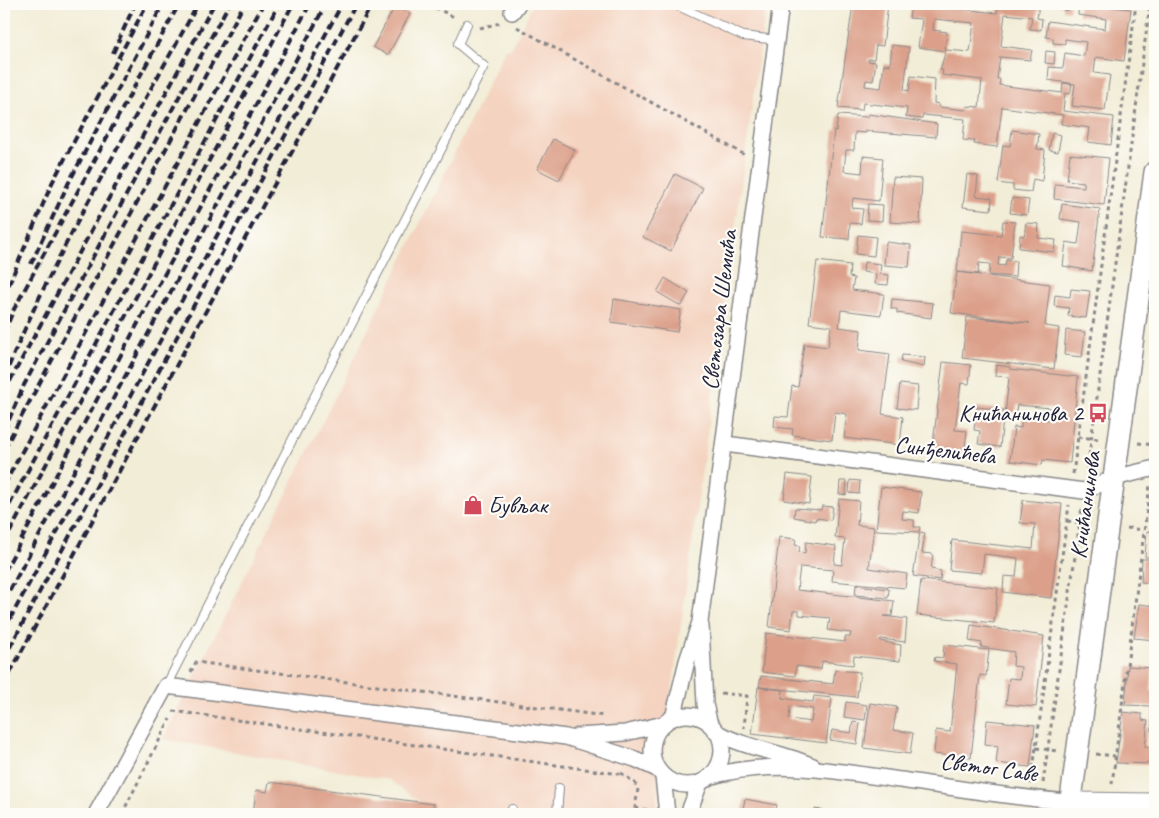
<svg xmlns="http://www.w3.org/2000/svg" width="1159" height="818" viewBox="0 0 1159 818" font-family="Caveat,sans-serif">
<rect width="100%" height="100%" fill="#fdfcf7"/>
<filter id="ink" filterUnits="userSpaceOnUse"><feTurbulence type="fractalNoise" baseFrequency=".02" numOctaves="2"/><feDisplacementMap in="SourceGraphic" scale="10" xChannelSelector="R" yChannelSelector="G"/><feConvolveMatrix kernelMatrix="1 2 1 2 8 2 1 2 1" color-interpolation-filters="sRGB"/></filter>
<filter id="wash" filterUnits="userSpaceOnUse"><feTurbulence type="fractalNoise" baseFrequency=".0096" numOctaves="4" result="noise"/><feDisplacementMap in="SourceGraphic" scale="20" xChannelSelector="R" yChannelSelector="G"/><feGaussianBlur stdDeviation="1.12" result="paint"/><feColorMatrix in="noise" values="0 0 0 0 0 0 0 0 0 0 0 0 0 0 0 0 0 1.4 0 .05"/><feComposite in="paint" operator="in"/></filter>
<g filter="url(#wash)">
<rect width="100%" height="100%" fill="#f2edd7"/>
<polygon fill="#f4d3c0" points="533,4 766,4 655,814 437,814 389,780 163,739 334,399 506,48 510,50"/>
<g id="blocks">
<g fill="#dca08a" fill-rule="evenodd">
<polygon points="853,4 888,4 883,46 876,45 874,59 868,59 868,61 876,62 873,81 866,80 865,86 881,88 884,64 890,65 892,45 909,47 904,90 909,91 911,76 935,79 934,103 939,104 938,107 966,110 967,106 979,107 982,80 942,75 943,70 940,70 946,50 970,52 974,23 934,19 933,30 947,32 945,51 918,47 922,19 909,18 911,7 936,6 997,13 999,4 1039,4 1037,18 1042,19 1041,30 1030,29 1032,17 1005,14 1001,46 1032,50 1030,60 1000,57 997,79 1000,79 999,85 1062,93 1063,83 1072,84 1070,94 1065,93 1063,111 1114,117 1111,145 1088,142 1090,128 1061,124 1063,115 1002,107 997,147 974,144 975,141 963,140 965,119 923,115 922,119 906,117 907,108 863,103 862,110 838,108"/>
<polygon points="1055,4 1067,4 1070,5 1069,11 1063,10 1063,6"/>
<polygon points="1079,4 1131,9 1124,61 1096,57 1094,73 1110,75 1105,110 1072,106 1075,84 1048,80 1049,67 1063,68 1065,53 1084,56 1086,42 1065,39 1065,44 1053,43 1053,38 1046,37 1048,21 1105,29 1106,19 1078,15"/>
<polygon points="395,6 410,14 388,55 373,47"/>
<polygon points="1046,51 1055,52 1054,64 1045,63"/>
<polygon points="868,114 937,124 936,137 866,131 866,133 855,132 854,150 846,150 844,171 862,173 863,156 883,158 879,201 853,198 852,208 863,209 861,224 850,223 849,239 822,237 834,130 836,131 838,115 868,117"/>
<polygon points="1012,130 1039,134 1037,149 1045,150 1042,181 1033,179 1031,192 1013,190 1013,185 998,183 1003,145 1010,146"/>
<polygon points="1052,133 1061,135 1058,152 1049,150"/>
<polygon points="553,139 575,150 559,180 537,169"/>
<polygon points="1070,154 1109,158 1104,205 1054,199 1055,184 1084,187 1084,182 1067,180"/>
<polygon points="675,174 703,188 671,251 643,237"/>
<polygon points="967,174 978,176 976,196 992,198 991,210 963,207"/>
<polygon points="893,177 922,179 920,224 890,222"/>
<polygon points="1012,198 1029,200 1027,215 1010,213"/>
<polygon points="868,204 883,205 882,221 867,220"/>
<polygon points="1062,204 1100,209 1092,271 1063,266 1066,242 1078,244 1081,222 1060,219"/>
<polygon points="1003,221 1015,222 1011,258 999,257 998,265 1005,266 1006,260 1016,261 1015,277 989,275 990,264 979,263 978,274 957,272 961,231 1001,235"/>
<polygon points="1026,223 1039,224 1038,238 1056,240 1054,252 1019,248 1020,235 1024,236"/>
<polygon points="858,235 876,237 874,256 856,254"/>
<polygon points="886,242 911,245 909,267 884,265"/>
<polygon points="817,261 850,265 849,277 854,278 852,290 884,294 881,315 841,310 839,327 861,330 859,350 890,354 882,414 903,417 900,445 844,438 847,414 835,412 832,440 792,435 793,429 774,427 775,416 788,417 792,386 798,387 804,344 828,347 831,326 809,323"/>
<polygon points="864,262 881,264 880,274 889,275 888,285 875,284 876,274 863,272"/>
<polygon points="957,272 1050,284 1045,326 1059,328 1054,369 962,358 967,317 1030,323 951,313"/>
<polygon points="665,278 689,293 681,306 657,292"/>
<polygon points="1071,289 1090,291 1086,318 1068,316 1069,308 1054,306 1055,295 1070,297"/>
<polygon points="614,299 681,310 677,332 611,322"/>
<polygon points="892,299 933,303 931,318 897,313 897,309 891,309"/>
<polygon points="1066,330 1085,332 1082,357 1064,355"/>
<polygon points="902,355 925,357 924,367 901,362"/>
<polygon points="943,362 971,365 969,384 961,383 955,430 967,431 964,456 932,452"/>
<polygon points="996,365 1010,367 1010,369 1078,377 1070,463 1043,460 1042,465 1010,461 1014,427 1021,428 1022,417 1048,420 1051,408 1017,405 1015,416 1005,415 1009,377 995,376"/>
<polygon points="900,384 918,386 916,410 897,408"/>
<polygon points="977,407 1004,410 1000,447 978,444 980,431 974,430"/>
<polygon points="787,474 812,477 809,504 784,500"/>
<polygon points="850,480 860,481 859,494 849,493"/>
<polygon points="840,481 847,481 846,495 839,494"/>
<polygon points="881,487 921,492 919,513 903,511 902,519 914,520 914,527 920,527 919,532 876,530"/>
<polygon points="1155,489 1155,523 1149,522 1152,490"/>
<polygon points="839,499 859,501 857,525 874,527 869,568 907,574 905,588 832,581 833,570 800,567 797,590 894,601 892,616 883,616 907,619 905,642 881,639 880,641 901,645 900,661 854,656 853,665 822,661 821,669 796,666 795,676 762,672 766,633 845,642 845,637 850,637 851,633 828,630 830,618 799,615 799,611 793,611 791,630 769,627 779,537 796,539 795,545 800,546 799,552 805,553 806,542 836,546 834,564 842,565 845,539 835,538"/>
<polygon points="1023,500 1062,504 1051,598 1003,592 1004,576 1016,577 1018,558 984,554 982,573 949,570 952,540 1033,549 1035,524 1020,523"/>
<polygon points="822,506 833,507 831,520 816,518 815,521 794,517 795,508 821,510"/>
<polygon points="1147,531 1155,532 1155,557 1145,557"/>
<polygon points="920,532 925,533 922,553 933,554 931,569 941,571 940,580 913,576"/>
<polygon points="1142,559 1155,559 1155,583 1141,582"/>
<polygon points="921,580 998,588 994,623 917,615"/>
<polygon points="856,585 889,589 888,598 855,595"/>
<polygon points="1139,604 1155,606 1155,640 1134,638"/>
<polygon points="971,625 1044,636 1036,707 1006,704 1009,678 1020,679 1021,667 1013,666 1014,652 981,647 982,643 969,641"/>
<polygon points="944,645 989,650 986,676 980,675 971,758 934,754 936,730 950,732 957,664 934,661 935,657 943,658"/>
<polygon points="1128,666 1153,668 1151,691 1155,691 1155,732 1151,732 1153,706 1125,705"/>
<polygon points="835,670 860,672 857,697 759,687 761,676 833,684"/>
<path d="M758 687 783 690 782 698 813 702 814 696 832 698 826 743 752 734ZM790 706 813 709 811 722 789 719Z"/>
<polygon points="846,702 867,705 865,720 844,717"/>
<polygon points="870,703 897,707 893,730 913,733 910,754 864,748"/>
<polygon points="1123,712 1142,714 1142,720 1148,721 1145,747 1155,747 1155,764 1116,763"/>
<polygon points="987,720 1035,725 1030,767 996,763 998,746 985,744"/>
<polygon points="853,722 860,723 857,744 830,740 832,730 851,733"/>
<polygon points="269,782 434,804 433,814 253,814 256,790 267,792"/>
<polygon points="745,799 777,805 775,814 742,814"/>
<polygon points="815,809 841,813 841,814 815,814"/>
</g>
</g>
</g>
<g filter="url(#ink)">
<use href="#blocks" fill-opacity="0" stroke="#8a8889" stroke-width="1"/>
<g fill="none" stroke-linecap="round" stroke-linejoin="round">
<defs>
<g id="service">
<polyline points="674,4 743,36 777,40"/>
<polyline points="166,686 484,66 458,44 467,24"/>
<polyline points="511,814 512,809"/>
<polyline points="557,814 559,788"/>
</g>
<g id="minor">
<polyline points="512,12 518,4"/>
<polyline points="725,444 1084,491 1114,478 1155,468"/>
<polyline points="701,626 705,704 710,725"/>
<circle cx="687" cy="750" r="35"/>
<polyline points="673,718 687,661 700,622 781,4"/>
<path d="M716 732C747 749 782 752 813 766"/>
<polyline points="578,736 625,733 664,724"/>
<polyline points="663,776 667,814"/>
<path d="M709 777C769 759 833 770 893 779 952 787 1011 798 1071 802"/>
<polyline points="96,814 166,686 566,737 635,759 657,769"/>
<polyline points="688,814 700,783"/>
</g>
<polyline id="tertiary" points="1071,802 1155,803"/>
<polyline id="secondary" points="1069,814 1155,172"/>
</defs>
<use href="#service" stroke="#8a8889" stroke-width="10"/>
<use href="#minor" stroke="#8a8889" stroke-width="18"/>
<use href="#tertiary" stroke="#8a8889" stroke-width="21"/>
<use href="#secondary" stroke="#8a8889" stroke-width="24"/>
<g stroke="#8a8889" stroke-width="3" stroke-dasharray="4 4" stroke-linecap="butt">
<polyline points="428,4 456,18"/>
<polyline points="517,27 745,155"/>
<polyline points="480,28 500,23"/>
<polyline points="1078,437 1099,439"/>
<polyline points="1138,443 1155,445"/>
<polyline points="1154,452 1155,441"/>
<polyline points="1087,471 1150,4"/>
<polyline points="1073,474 1136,4"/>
<polyline points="1067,521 1089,524"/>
<polyline points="1127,528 1144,530"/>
<polyline points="191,672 196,662 605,716"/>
<polyline points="721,693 747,696 744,728"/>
<polyline points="173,711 620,774"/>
<polyline points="1036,748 1057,751"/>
<polyline points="1096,754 1115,756"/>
<polyline points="621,773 635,783 638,789 634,814"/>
<polyline points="1043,783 1082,507"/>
<polyline points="1031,784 1069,505"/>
<polyline points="1112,784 1150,485"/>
<polyline points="635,808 649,810"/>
<polyline points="122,814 170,719"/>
</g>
<use href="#service" stroke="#fff" stroke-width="8"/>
<use href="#minor" stroke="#fff" stroke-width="15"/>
<use href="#tertiary" stroke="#fff" stroke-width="19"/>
<use href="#secondary" stroke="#fff" stroke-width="21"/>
<g stroke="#22223b" stroke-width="4" stroke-dasharray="8 4" stroke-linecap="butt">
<polyline points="113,53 135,4"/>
<polyline points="31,264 68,184 163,4"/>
<polyline points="4,296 52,183 147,4"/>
<polyline points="4,333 13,311 179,4"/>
<path d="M4 378C56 248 131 127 198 4"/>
<polyline points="4,392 214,4"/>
<polyline points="4,431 24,385 229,4"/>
<polyline points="4,449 244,4"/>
<polyline points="4,485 263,4"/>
<polyline points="4,515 279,4"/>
<polyline points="4,543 293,4"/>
<polyline points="4,572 310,4"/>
<polyline points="4,601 326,4"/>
<polyline points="4,630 342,4"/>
<polyline points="4,658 356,4"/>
<polyline points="4,684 372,4"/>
</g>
</g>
</g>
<defs>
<symbol id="bus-bare" viewBox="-9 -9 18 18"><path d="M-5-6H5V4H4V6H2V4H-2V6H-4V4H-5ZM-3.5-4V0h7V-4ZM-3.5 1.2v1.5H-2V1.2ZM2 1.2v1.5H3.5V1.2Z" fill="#d1495b" stroke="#fdfcf7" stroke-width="2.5" paint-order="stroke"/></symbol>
<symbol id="shop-bare" viewBox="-9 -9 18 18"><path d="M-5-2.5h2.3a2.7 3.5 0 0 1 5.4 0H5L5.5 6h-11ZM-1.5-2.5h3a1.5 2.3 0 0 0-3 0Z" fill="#d1495b" stroke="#fdfcf7" stroke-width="2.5" paint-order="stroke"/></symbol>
</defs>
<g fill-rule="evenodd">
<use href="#bus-bare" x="1084" y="399" width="28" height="28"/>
<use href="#shop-bare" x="459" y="491" width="28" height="28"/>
</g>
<g text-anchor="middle" stroke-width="4.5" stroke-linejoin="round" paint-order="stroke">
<g font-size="24" fill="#22223b" stroke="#fdfcf7">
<text transform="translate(719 310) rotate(-83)" y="8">Светозара Шемића</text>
<text transform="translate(945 450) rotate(7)" y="8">Синђелићева</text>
<text transform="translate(1085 505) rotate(-82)" y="8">Книћанинова</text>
<text transform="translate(989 767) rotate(8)" y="8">Светог Саве</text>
</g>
<g font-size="24" fill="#22223b" stroke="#fdfcf7" text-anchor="end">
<text x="1083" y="421">Книћанинова 2</text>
<text x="488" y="513" text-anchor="start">Бувљак</text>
</g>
</g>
<rect width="1159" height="818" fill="none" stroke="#fdfcf7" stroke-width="20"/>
</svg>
